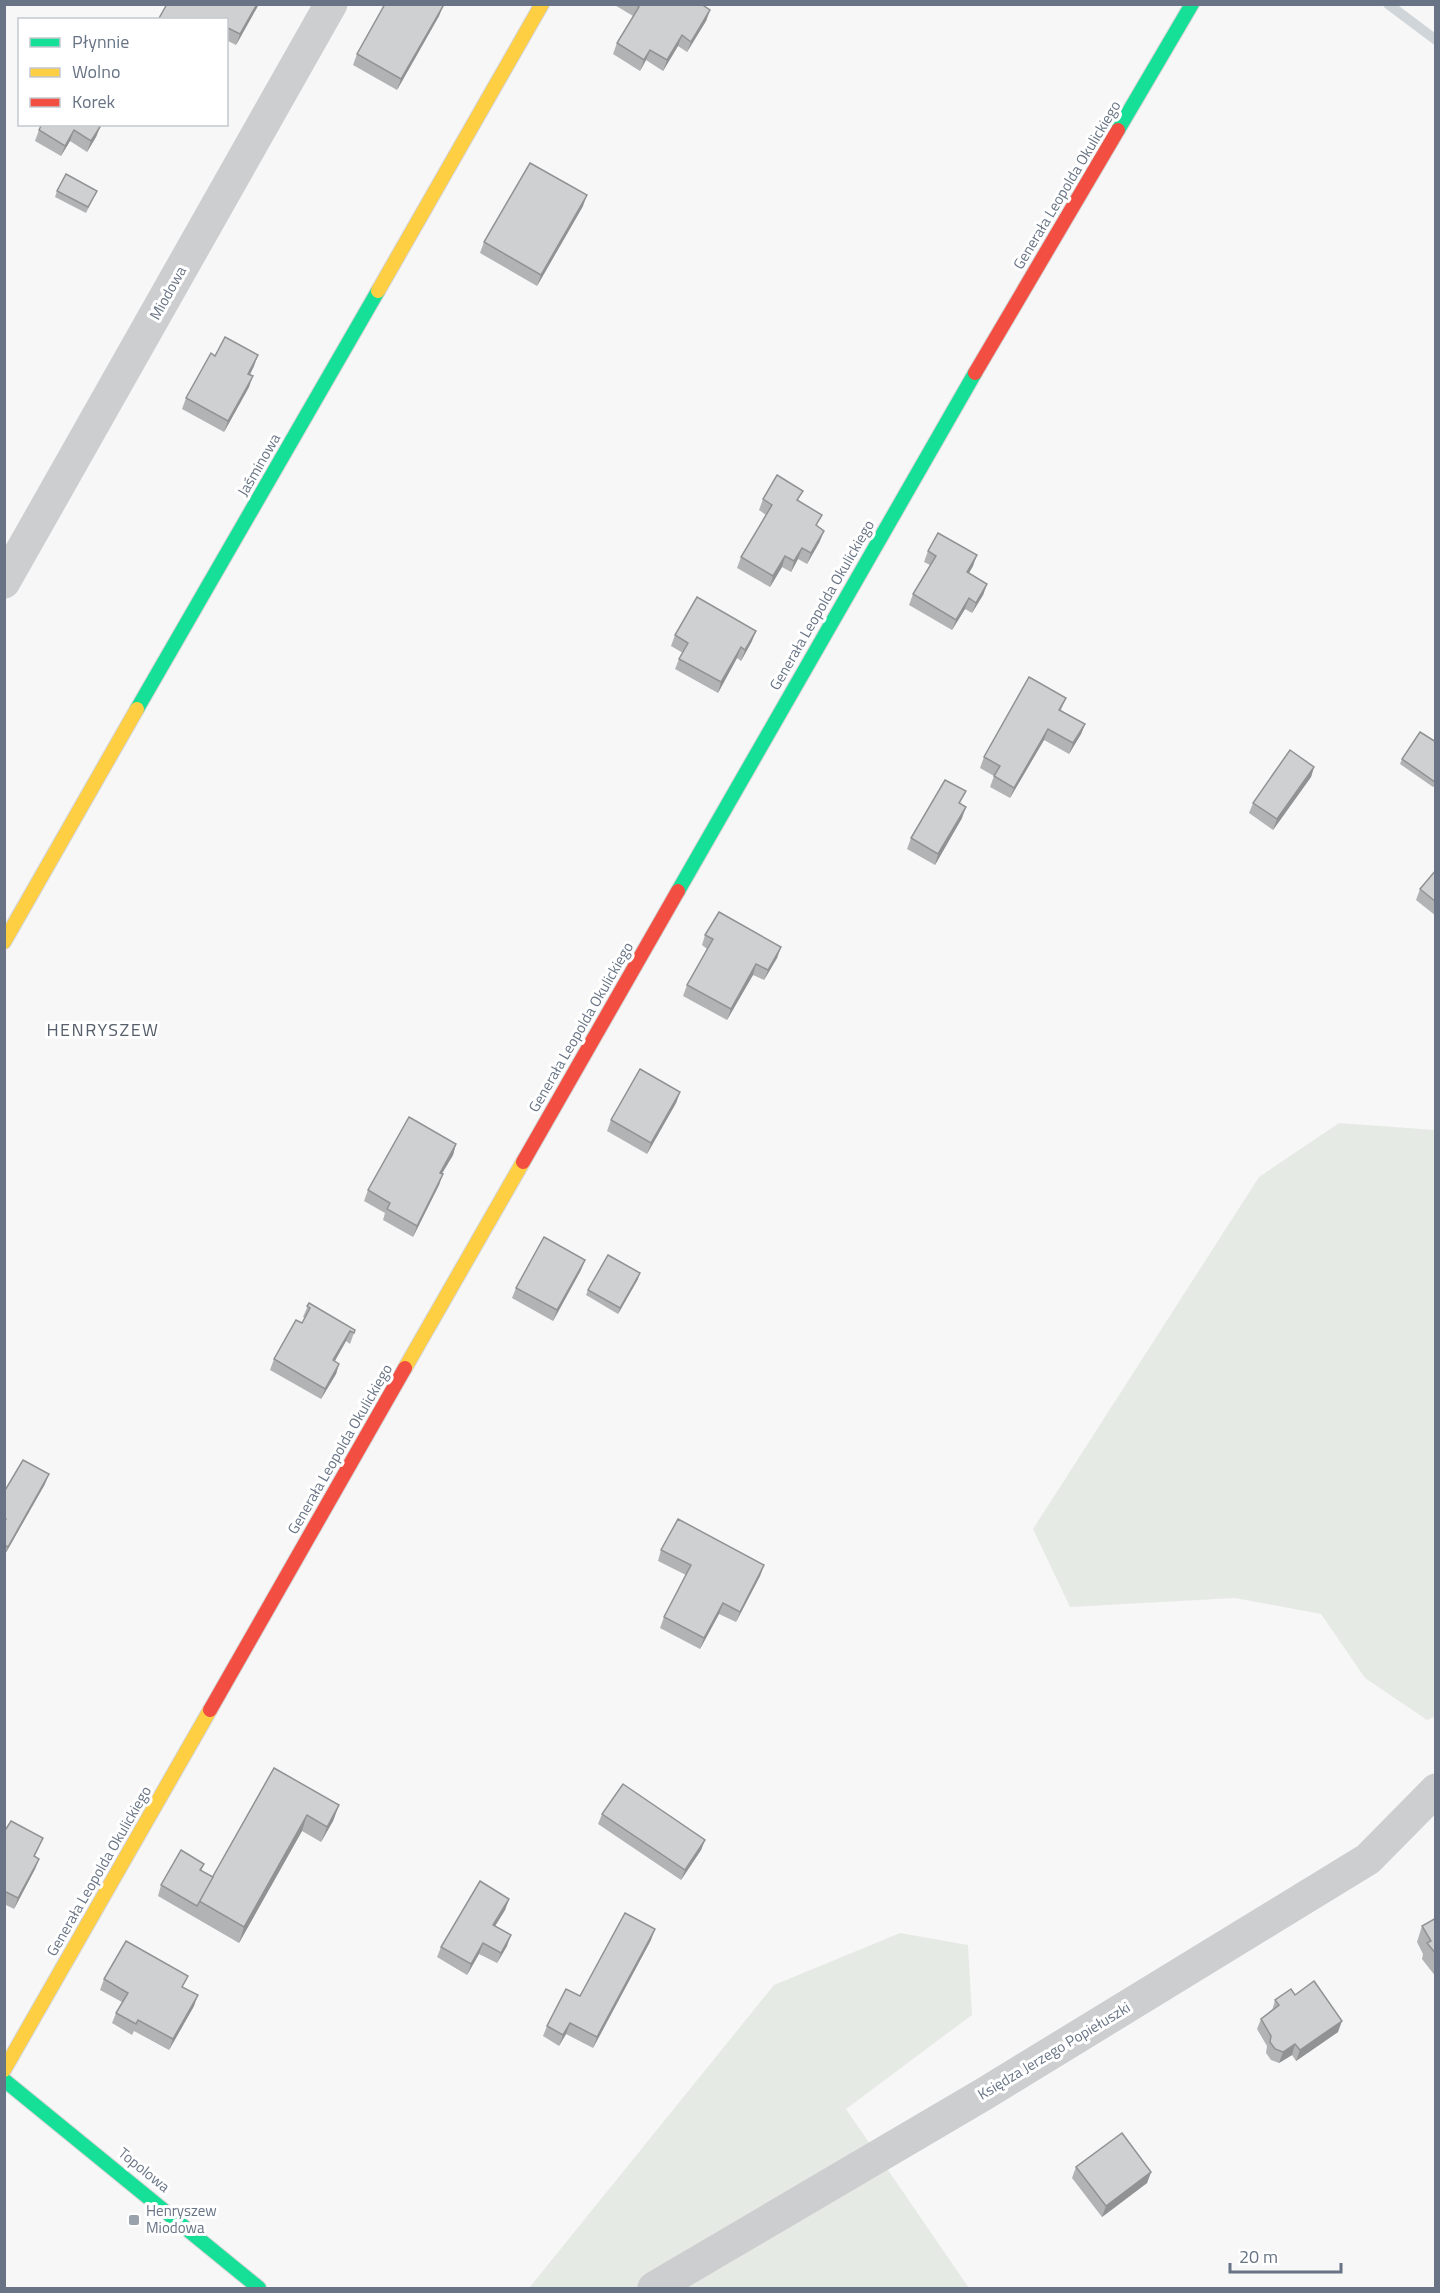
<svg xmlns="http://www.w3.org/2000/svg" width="1440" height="2293" viewBox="0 0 1440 2293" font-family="'Titillium Web',sans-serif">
<rect width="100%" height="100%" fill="#f7f7f7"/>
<g fill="#e6eae5">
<polygon points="1339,1123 1435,1130 1436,1716 1427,1720 1365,1678 1321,1614 1235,1598 1070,1607 1033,1529 1259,1177"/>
<polygon points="900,1933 968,1945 972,2015 846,2109 969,2288 529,2288 774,1985"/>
</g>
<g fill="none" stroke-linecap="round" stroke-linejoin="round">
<polyline stroke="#cfd5d9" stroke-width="10" points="1388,4 1436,40"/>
<defs>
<g id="fast">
<polyline points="1118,130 1192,4"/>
<polyline points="137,709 378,291"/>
<polyline points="678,891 975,373"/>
<polyline points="4,2080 259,2288"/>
</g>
<g id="slow">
<polyline points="378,291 542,4"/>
<polyline points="4,942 137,709"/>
<polyline points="405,1368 523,1162"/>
<polyline points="4,2070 210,1710"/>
</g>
<g id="jam">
<polyline points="975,373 1118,130"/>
<polyline points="523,1162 678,891"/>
<polyline points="210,1710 405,1368"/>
</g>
</defs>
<use href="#fast" stroke="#d3d3d5" stroke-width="16"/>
<use href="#slow" stroke="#d3d3d5" stroke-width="16"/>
<use href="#jam" stroke="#d3d3d5" stroke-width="16"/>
<g stroke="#cdced0" stroke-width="33">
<polyline points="4,582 331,4"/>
<polyline points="654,2288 984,2094 1368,1859 1436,1790"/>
</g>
<use href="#fast" stroke="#16e098" stroke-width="14"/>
<use href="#slow" stroke="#ffcf43" stroke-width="14"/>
<use href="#jam" stroke="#f24e42" stroke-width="14"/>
</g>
<g fill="#b2b3b5">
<polygon points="165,4 259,4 236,45 226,40 226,20"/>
<polygon points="613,4 701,4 710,10 706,21 687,52 678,46 663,71 646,60 640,71 613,54 617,43 633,16"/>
<polygon points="443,6 439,16 397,90 353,65 357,54"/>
<polygon points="100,127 96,137 87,152 70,141 61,156 35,141 39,130"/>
<polygon points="57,191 97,191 86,213 55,197"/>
<polygon points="583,206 537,286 480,253 484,242"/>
<polygon points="215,356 254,366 250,375 249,387 224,432 182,409 186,398"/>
<polygon points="763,499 799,501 817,526 820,541 807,564 798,559 791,572 782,567 770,587 737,568 741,557 766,515 759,510"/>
<polygon points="928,551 973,566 969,573 987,584 983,595 972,613 965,609 952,630 909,605 913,594 930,565 924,562"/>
<polygon points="675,635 752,641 741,661 737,658 718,693 675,669 679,659 683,653 671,646"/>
<polygon points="1066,698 1061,710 1085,724 1081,734 1069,754 1044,740 1010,798 990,787 994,776 980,768 984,757"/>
<polygon points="1436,742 1436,784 1433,787 1400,764 1402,759"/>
<polygon points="1314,767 1311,777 1273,830 1249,813 1253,803"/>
<polygon points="962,802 961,804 962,818 935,865 907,849 911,838"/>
<polygon points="1436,870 1436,916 1416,900 1420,889"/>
<polygon points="705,935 781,947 777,958 764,980 753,975 727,1020 683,996 687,985 707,949 702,945"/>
<polygon points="680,1092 676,1103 647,1154 607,1131 611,1120"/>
<polygon points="456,1144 453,1155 442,1174 439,1185 413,1237 383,1220 385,1213 364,1201 368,1190"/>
<polygon points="585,1260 581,1270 553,1321 512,1298 516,1288"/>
<polygon points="638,1279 618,1314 586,1295 588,1290"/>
<polygon points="309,1303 355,1330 350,1344 346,1341 335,1361 339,1364 336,1374 321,1399 270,1370 274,1359 302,1323 305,1318 303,1317"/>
<polygon points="45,1484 4,1556 4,1492"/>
<polygon points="661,1550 764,1565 760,1576 736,1622 719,1614 700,1649 660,1628 664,1617 686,1575 658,1561"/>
<polygon points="274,1768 339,1805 333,1821 321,1842 302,1831 239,1943 158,1896 161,1885 204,1864 201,1871 213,1877"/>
<polygon points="602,1814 705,1840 701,1850 681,1880 598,1824"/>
<polygon points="4,1832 43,1838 35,1856 39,1859 35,1869 14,1909 4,1904"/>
<polygon points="509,1899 505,1910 495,1926 507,1946 497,1963 479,1954 467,1975 437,1957 441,1947"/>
<polygon points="1436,1918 1436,1977 1422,1959 1423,1954 1417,1942 1422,1926"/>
<polygon points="651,1940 593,2048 566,2034 559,2046 543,2036 547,2026 580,1996"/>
<polygon points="104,1979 184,1987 194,2006 169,2050 134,2031 132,2035 112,2023 116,2013 122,2002 100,1990"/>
<polygon points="1295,1995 1338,2032 1296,2061 1292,2055 1279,2063 1271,2060 1266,2053 1267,2046 1257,2029 1261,2019 1272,2011 1275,2000"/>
<polygon points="1076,2167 1151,2172 1147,2183 1102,2217 1072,2178"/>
</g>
<g fill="#919293">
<polygon points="257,4 259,4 236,45 240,34"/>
<polygon points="443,6 439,16 397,90 401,79"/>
<polygon points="710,10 706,21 687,52 691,42"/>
<polygon points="682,35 678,46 663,71 667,60"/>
<polygon points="650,50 646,60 640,71 644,60"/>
<polygon points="100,127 96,137 87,152 91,141"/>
<polygon points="74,130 70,141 61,156 65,146"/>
<polygon points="587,195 583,206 537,286 541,275"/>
<polygon points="258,355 254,366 244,385 248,374"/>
<polygon points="253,376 249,387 224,432 228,421"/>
<polygon points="824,531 820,541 807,564 811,553"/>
<polygon points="802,548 798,559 791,572 794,561"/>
<polygon points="977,555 973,566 963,583 967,572"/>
<polygon points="785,556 782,567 770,587 773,576"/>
<polygon points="987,584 983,595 972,613 976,603"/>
<polygon points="969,598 965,609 952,630 956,620"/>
<polygon points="756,631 752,641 741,661 745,650"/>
<polygon points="741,647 737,658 718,693 721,682"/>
<polygon points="1085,724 1081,734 1069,754 1073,743"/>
<polygon points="1048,729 1044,740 1010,798 1014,788"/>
<polygon points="1314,767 1311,777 1273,830 1277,819"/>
<polygon points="966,807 962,818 935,865 938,854"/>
<polygon points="781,947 777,958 764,980 768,970"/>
<polygon points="756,964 753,975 727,1020 731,1009"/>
<polygon points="680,1092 676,1103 647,1154 651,1143"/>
<polygon points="456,1144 453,1155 436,1183 440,1173"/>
<polygon points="443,1174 439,1185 413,1237 417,1226"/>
<polygon points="585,1260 581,1270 553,1321 557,1310"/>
<polygon points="640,1273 638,1279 618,1314 620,1308"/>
<polygon points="350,1331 346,1341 329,1371 333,1360"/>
<polygon points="339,1364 336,1374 321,1399 325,1389"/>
<polygon points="49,1474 45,1484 4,1556 8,1547"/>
<polygon points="764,1565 760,1576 736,1622 740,1612"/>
<polygon points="723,1603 719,1614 700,1649 704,1638"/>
<polygon points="339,1805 333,1821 321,1842 327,1827"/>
<polygon points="307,1815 302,1831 239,1943 244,1927"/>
<polygon points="705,1840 701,1850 681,1880 685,1870"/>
<polygon points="39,1859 35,1869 14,1909 18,1898"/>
<polygon points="509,1899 505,1910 489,1936 493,1925"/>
<polygon points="655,1929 651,1940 593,2048 597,2037"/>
<polygon points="511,1935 507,1946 497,1963 501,1953"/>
<polygon points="483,1943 479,1954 467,1975 471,1964"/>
<polygon points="198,1995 194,2006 169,2050 173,2039"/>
<polygon points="1342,2021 1338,2032 1296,2061 1300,2050"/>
<polygon points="570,2023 566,2034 559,2046 563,2035"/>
<polygon points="1295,2044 1292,2055 1279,2063 1283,2052"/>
<polygon points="1151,2172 1147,2183 1102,2217 1106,2206"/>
</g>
<g fill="#cfd0d2" stroke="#919293" stroke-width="1.5">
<polygon points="167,4 257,4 240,34 226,27 226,20 158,20"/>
<polygon points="385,4 441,4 443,6 401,79 357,54"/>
<polygon points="635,4 701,4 710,10 691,42 682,35 667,60 650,50 644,60 617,43 639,7"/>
<polygon points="42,124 96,124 100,127 91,141 74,130 65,146 39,130"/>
<polygon points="530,163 587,195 541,275 484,242"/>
<polygon points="66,174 97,191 88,207 57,191"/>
<polygon points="225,337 258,355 248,374 253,376 228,421 186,398 211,353 215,356"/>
<polygon points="777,475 803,491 797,500 822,515 816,525 824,531 811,553 802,548 794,561 785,556 773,576 741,557 772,505 763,499"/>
<polygon points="938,533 977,555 967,572 987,584 976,603 969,598 956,620 913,594 936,556 928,551"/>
<polygon points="697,597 756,631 745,650 741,647 721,682 679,659 688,643 675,635"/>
<polygon points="1029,677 1066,698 1059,710 1085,724 1073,743 1048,729 1014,788 994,776 1000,766 984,757"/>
<polygon points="1420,732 1436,742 1435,782 1402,759"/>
<polygon points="1290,750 1314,767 1277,819 1253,803"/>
<polygon points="945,780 966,791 959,803 966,807 938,854 911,838"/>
<polygon points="1436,870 1436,902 1420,889"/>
<polygon points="719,912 781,947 768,970 756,964 731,1009 687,985 713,939 705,935"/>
<polygon points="640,1069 680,1092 651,1143 611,1120"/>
<polygon points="409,1117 456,1144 440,1173 443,1174 417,1226 387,1209 390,1203 368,1190"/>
<polygon points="544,1237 585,1260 557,1310 516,1288"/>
<polygon points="608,1255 640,1273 620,1308 588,1290"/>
<polygon points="309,1303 355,1330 354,1333 350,1331 333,1360 339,1364 325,1389 274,1359 296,1320 302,1323 310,1308 307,1306"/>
<polygon points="23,1460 49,1474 8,1547 4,1545 4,1522 6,1519 4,1518 4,1492"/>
<polygon points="678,1519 764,1565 740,1612 723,1603 704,1638 664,1617 691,1565 661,1550"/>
<polygon points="274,1768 339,1805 327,1827 307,1815 244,1927 199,1901"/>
<polygon points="623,1784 705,1840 685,1870 602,1814"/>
<polygon points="11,1821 43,1838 34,1856 39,1859 18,1898 4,1891 4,1832"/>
<polygon points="181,1850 204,1864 200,1870 213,1877 197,1906 161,1885"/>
<polygon points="480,1881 509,1899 493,1925 511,1935 501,1953 483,1943 471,1964 441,1947"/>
<polygon points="625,1913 655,1929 597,2037 570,2023 563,2035 547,2026 566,1989 580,1996"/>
<polygon points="1436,1918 1436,1954 1427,1943 1431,1941 1422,1926"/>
<polygon points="126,1941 188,1976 182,1987 198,1995 173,2039 138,2020 136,2024 116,2013 128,1993 104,1979"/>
<polygon points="1314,1981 1342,2021 1300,2050 1295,2044 1283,2052 1275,2049 1270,2042 1271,2036 1261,2019 1279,2005 1275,2000 1291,1989 1295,1995"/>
<polygon points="1122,2133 1151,2172 1106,2206 1076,2167"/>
</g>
<rect fill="#9aa2ad" stroke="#fff" stroke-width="2" x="128" y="2214" width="12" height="12" rx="3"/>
<g text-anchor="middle" stroke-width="6" stroke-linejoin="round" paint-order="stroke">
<g font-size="15" fill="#687485" stroke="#fff">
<text transform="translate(1067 185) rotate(-59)" y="5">Generała Leopolda Okulickiego</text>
<text transform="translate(168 293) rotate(-61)" y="5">Miodowa</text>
<text transform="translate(259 465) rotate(-60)" y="5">Jaśminowa</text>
<text transform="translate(822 605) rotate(-60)" y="5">Generała Leopolda Okulickiego</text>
<text transform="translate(581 1027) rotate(-60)" y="5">Generała Leopolda Okulickiego</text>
<text transform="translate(340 1449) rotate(-60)" y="5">Generała Leopolda Okulickiego</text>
<text transform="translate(99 1871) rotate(-60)" y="5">Generała Leopolda Okulickiego</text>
<text transform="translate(1054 2051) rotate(-31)" y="5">Księdza Jerzego Popiełuszki</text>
<text transform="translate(144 2170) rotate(39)" y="5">Topolowa</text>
</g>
<g font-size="15" fill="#687485" stroke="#fff" text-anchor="start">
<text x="146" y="2216">Henryszew<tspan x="146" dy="17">Miodowa</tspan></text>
</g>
<g font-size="18" letter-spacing="1.5" fill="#565f6b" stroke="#fff">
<text x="103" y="1036">HENRYSZEW</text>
</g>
</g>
<rect width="1440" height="2293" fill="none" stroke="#687485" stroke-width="12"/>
<rect x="18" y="18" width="210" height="108" fill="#ffffff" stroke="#c3c7ce" stroke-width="1.5"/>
<rect x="30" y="38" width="30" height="9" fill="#16e098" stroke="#c3c7ce" stroke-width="1.5"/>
<text x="72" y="48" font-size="18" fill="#687485">Płynnie</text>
<rect x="30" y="68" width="30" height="9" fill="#ffcf43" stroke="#c3c7ce" stroke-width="1.5"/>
<text x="72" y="78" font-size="18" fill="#687485">Wolno</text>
<rect x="30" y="98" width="30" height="9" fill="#f24e42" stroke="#c3c7ce" stroke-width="1.5"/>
<text x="72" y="108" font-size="18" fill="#687485">Korek</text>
<path d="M1230 2263v9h111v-9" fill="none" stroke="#687485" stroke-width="3"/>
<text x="1239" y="2263" font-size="18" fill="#687485" stroke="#ffffff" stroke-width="4.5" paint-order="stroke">20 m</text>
</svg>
